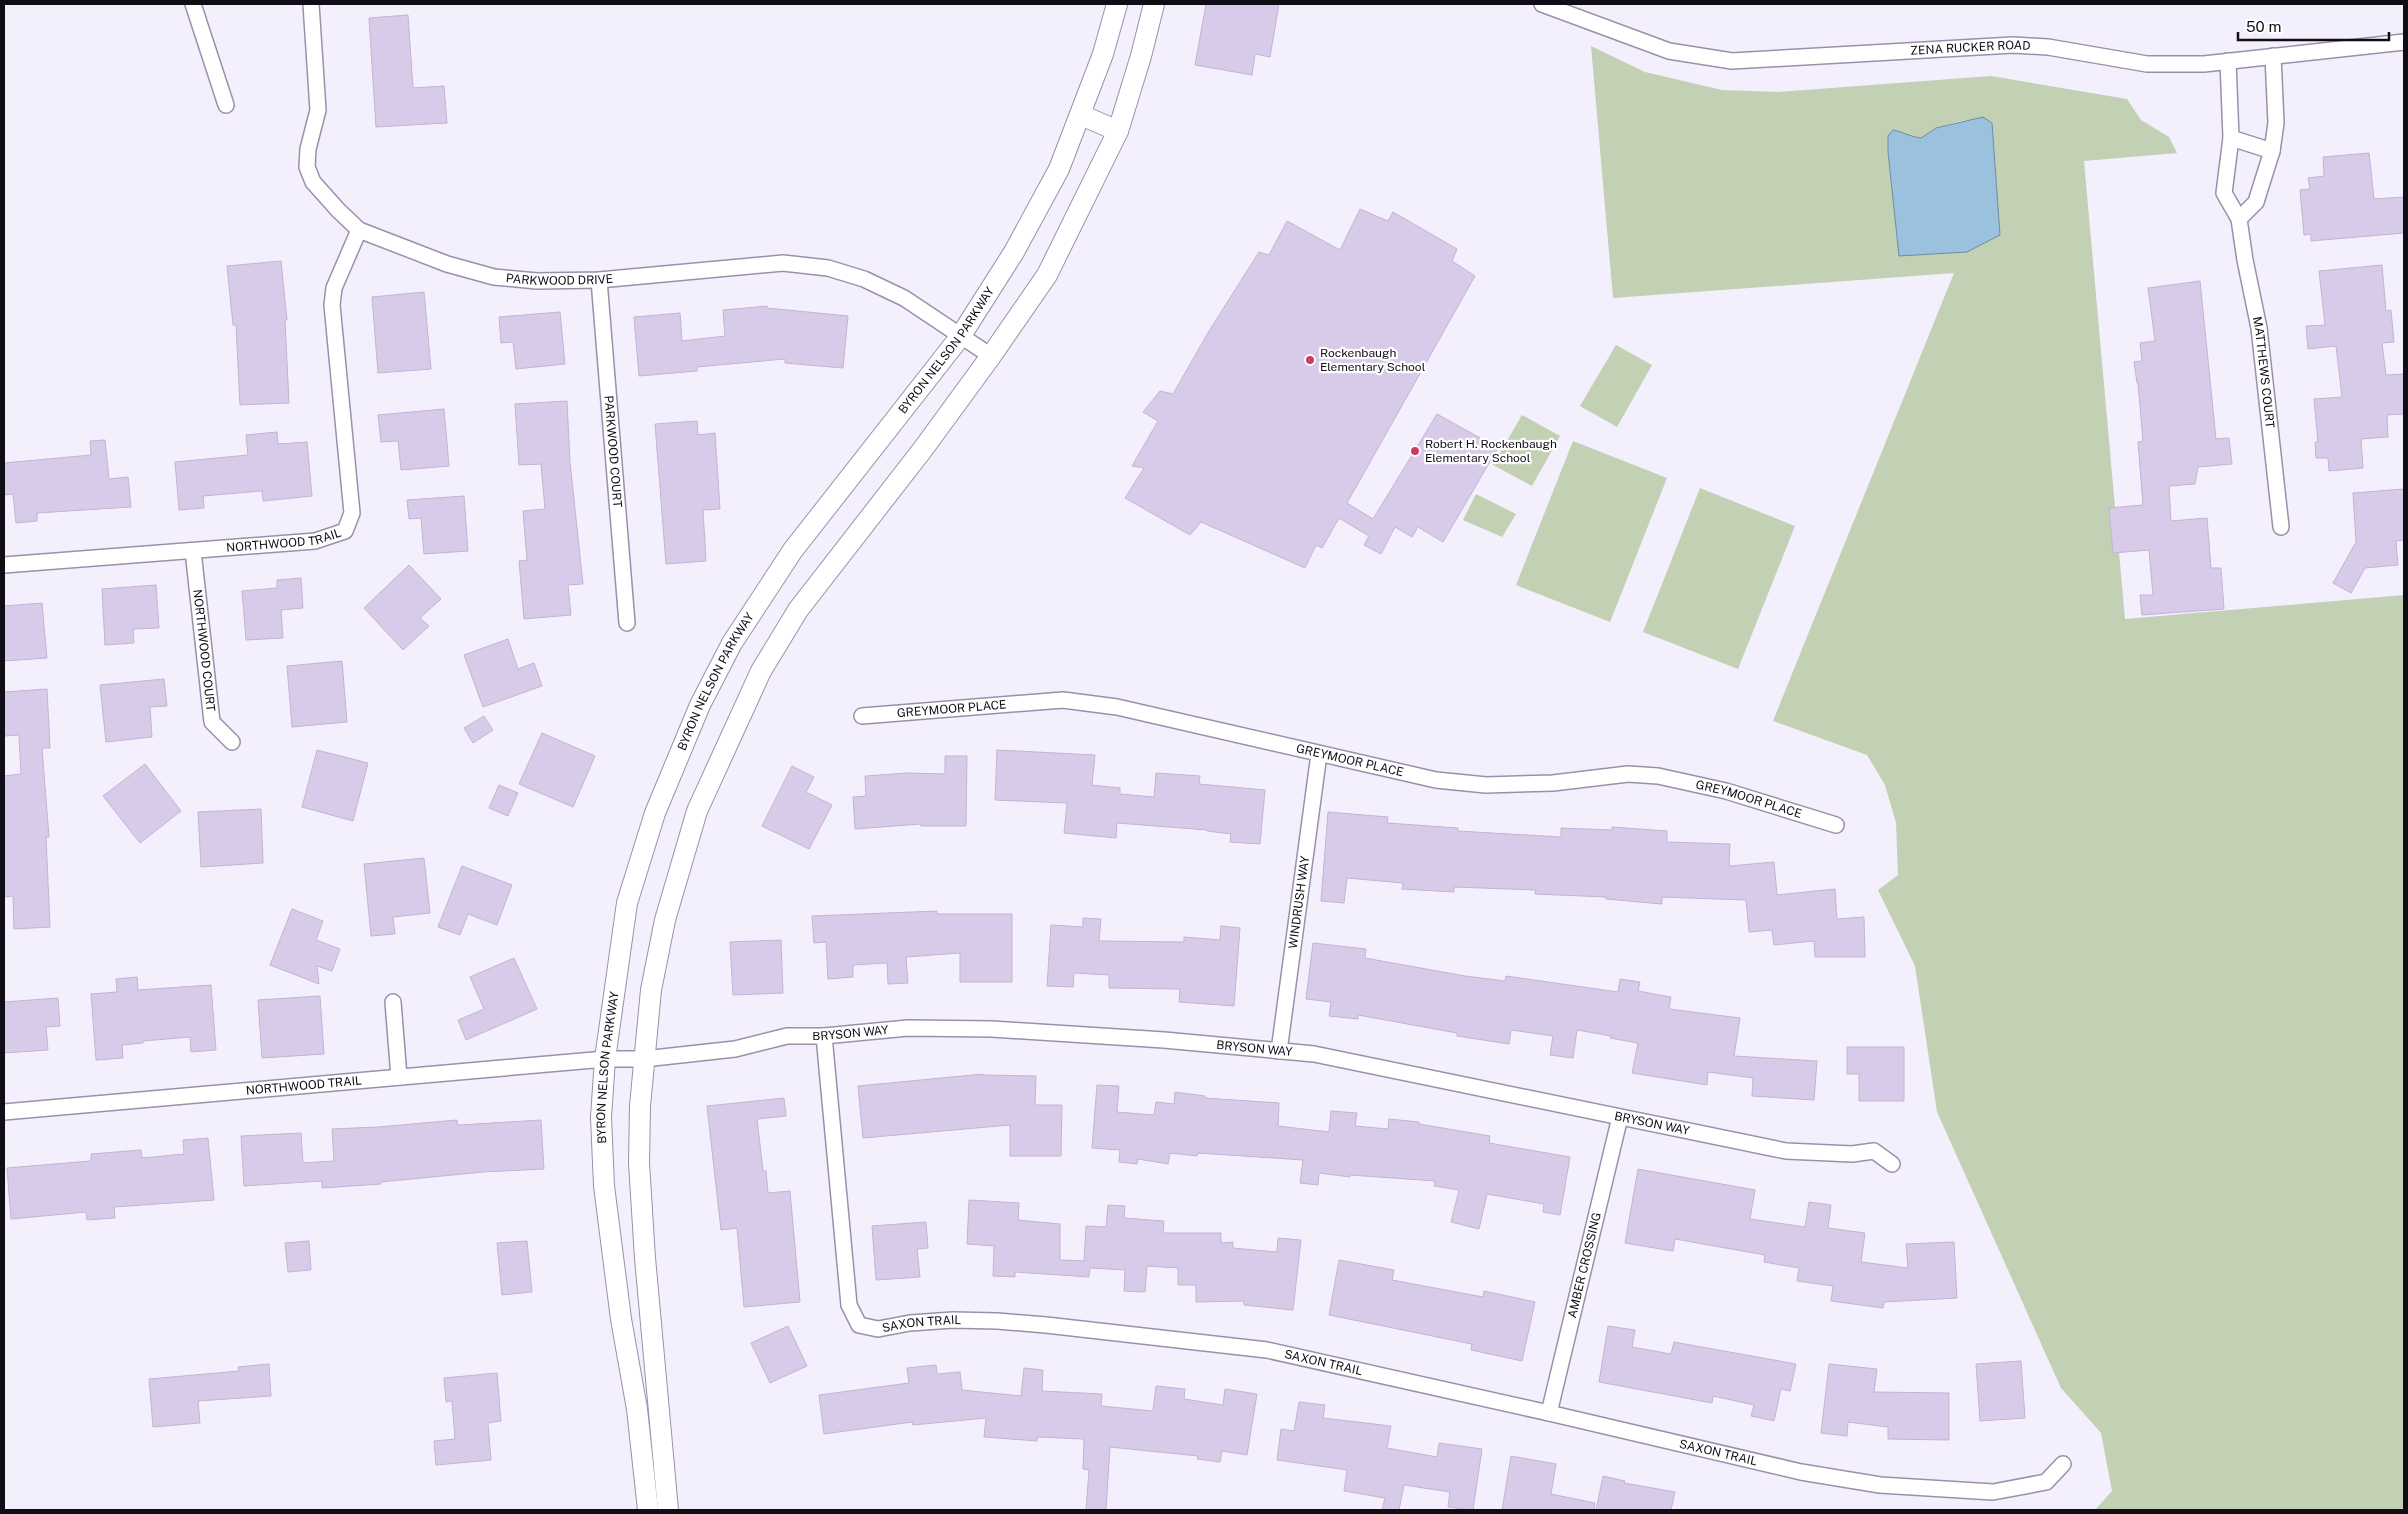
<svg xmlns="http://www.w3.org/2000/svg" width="2408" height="1514" viewBox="0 0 2408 1514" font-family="'Public Sans',sans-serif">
<rect width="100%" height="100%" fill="#f4effc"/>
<g fill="#c2d0b4" fill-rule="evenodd">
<path d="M1591 46 1645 72 1722 90 1778 92 1991 76 2127 99 2141 120 2169 137 2177 153 2084 161 2125 619 2404 595V1510H2095L2112 1491 2101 1433 2061 1388 1937 1112 1915 966 1878 890 1898 875 1896 823 1885 785 1867 755 1773 721 1954 273 1613 298ZM1965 120 1888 152 1902 132 1909 137 1921 138 1936 128Z"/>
<polygon points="1616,345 1652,365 1617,427 1580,406"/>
<polygon points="1522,415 1560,436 1532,486 1493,465"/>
<polygon points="1573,441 1667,478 1610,622 1516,585"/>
<polygon points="1700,488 1795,526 1738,669 1643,632"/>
<polygon points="1476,494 1516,514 1502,537 1463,520"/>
</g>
<path fill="#9ac1de" stroke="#718ba2" d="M1983 117 1992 123 2000 235 1967 252 1899 256 1888 152V136L1893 130C1903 132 1911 137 1921 138L1936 128Z"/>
<g fill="#d7cbe9" stroke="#c1b5d2">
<polygon points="1206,4 1279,4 1270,57 1255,54 1252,75 1195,65"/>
<polygon points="408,15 413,88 444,86 447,123 376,127 369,18"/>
<polygon points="2369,153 2374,199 2404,197 2404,233 2311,241 2311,234 2304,235 2300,190 2310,189 2308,178 2324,176 2323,157"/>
<polygon points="1360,209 1388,221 1393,212 1457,249 1452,261 1475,276 1347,503 1373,519 1437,414 1498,448 1443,542 1418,527 1412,537 1395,527 1381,554 1364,545 1369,536 1339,518 1322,548 1316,545 1305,568 1201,522 1190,535 1125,498 1144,468 1132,466 1158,421 1143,412 1160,391 1173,394 1209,331 1259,252 1269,255 1287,221 1340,250"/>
<polygon points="281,261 287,320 285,320 289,403 240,405 236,325 233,325 227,266"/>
<polygon points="2382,265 2386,311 2391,310 2394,342 2382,343 2386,375 2404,374 2404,414 2387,415 2388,437 2361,439 2363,468 2329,471 2328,458 2316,458 2315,442 2318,442 2314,399 2342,397 2336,346 2308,349 2306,326 2325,325 2319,271"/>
<polygon points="2200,281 2216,439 2229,438 2232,464 2198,467 2195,484 2169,486 2171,521 2207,518 2211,568 2221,568 2224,609 2142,615 2140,595 2153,595 2149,550 2113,553 2109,508 2143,505 2138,442 2143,441 2138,383 2137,383 2134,362 2142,361 2140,343 2155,341 2148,288"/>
<polygon points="424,292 431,369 378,373 372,297"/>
<polygon points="767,306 767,308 848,316 843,368 785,363 785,359 697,367 697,371 639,376 634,317 680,313 682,341 725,336 723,310"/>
<polygon points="560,312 565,364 516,369 513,342 501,343 499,317"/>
<polygon points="567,401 570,462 583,584 568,585 571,615 524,619 519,561 527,560 523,511 545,509 541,464 519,465 515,404"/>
<polygon points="444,409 449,466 401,470 398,441 381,442 378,415"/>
<polygon points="697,421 698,435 715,433 720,509 703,510 706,561 666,564 655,424"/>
<polygon points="277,432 278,444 307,442 312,496 263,501 262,491 203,496 204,508 179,510 175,462 248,455 246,435"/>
<polygon points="105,440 109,479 128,477 131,507 37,513 37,521 16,523 13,494 4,495 4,463 91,455 90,441"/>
<polygon points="2404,489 2404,540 2396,541 2398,565 2365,568 2351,593 2333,583 2356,542 2353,493"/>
<polygon points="464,496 468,551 424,554 421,518 409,519 407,500"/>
<polygon points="409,565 441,599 420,618 429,626 403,650 364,608"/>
<polygon points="301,578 303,608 281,610 283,638 246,640 242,591 277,588 277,580"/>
<polygon points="156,585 159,628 133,629 134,643 105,645 102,589"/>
<polygon points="42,603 47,658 4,661 4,606"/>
<polygon points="508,639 518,669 534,663 542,686 483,707 464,655"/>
<polygon points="342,661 347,722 292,727 287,666"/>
<polygon points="164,679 167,706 150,707 152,737 106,742 100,685"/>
<polygon points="47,689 50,748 42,748 49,837 46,837 50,927 14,929 13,896 4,897 4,776 21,774 19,735 4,736 4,692"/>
<polygon points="484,716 493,730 473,743 464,728"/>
<polygon points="542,733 595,756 573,807 519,784"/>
<polygon points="317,750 368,763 353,821 302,807"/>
<polygon points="997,750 1095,755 1092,785 1120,788 1120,794 1154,797 1156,773 1200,776 1199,784 1265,790 1260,844 1230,842 1231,834 1207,831 1207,830 1117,823 1116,838 1064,833 1067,803 995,800"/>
<polygon points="945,756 967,756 966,826 921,826 921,824 855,829 853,797 866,796 865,776 908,773 945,774"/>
<polygon points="145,764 181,811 140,843 103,796"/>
<polygon points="792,766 814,777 806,792 832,805 809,849 762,826"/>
<polygon points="499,785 518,793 508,816 489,808"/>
<polygon points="261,809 263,863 201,867 198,812"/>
<polygon points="1328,812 1388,817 1387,823 1458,828 1458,831 1561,837 1561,828 1612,830 1612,827 1667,831 1667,842 1730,844 1729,866 1774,862 1777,895 1835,889 1837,919 1864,917 1865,957 1815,957 1814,941 1774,945 1772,930 1749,932 1746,900 1662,897 1662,904 1606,899 1606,897 1535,894 1536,890 1454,887 1454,892 1402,889 1403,883 1347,878 1344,903 1321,901"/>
<polygon points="424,858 430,913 393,917 395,934 371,936 364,864"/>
<polygon points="462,866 512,885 497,925 468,914 460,935 438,927"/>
<polygon points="292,909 323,921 316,940 340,949 332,971 317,966 319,984 270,965"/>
<polygon points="937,911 937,914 1012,914 1012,982 960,982 960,953 906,957 908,983 888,984 887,963 853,965 853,977 828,979 826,942 814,943 812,916"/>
<polygon points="1083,918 1101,919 1099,941 1184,942 1184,937 1220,940 1221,926 1240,928 1234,1006 1179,1002 1180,989 1109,988 1109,975 1074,973 1073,987 1047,986 1051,925 1083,927"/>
<polygon points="781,940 783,993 733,995 730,942"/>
<polygon points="1313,943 1366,949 1365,958 1465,976 1505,981 1506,976 1618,992 1620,979 1640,982 1638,991 1671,997 1669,1009 1740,1018 1734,1056 1817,1061 1814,1100 1752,1096 1753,1078 1708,1072 1707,1085 1632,1073 1638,1043 1610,1038 1611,1036 1577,1030 1573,1058 1550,1055 1553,1036 1511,1030 1509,1044 1457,1036 1457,1033 1358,1015 1358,1019 1329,1016 1331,1002 1306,999"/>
<polygon points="514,958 537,1009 466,1040 458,1020 484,1009 470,977"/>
<polygon points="137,977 138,990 211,985 216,1050 191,1052 190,1037 143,1041 143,1043 122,1045 123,1058 96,1060 91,994 117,992 116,979"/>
<polygon points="320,996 324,1054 262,1058 258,1000"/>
<polygon points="58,998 60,1026 46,1027 48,1050 4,1053 4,1002"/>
<polygon points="1847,1047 1904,1047 1904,1101 1859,1101 1859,1074 1847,1074"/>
<polygon points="983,1074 983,1075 1036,1076 1035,1105 1062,1105 1061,1156 1010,1156 1010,1125 863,1138 858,1086"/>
<polygon points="1097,1085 1119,1086 1117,1112 1154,1115 1156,1102 1174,1104 1175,1092 1205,1096 1205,1098 1279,1103 1278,1126 1329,1132 1331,1111 1357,1113 1355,1126 1388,1129 1389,1119 1419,1122 1419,1124 1490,1136 1489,1143 1570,1157 1560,1215 1543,1212 1544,1204 1487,1194 1479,1229 1451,1222 1459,1190 1434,1186 1435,1181 1350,1175 1350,1177 1319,1173 1318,1185 1300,1183 1303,1160 1198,1153 1197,1156 1170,1153 1168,1164 1138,1159 1137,1164 1119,1162 1120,1150 1092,1148"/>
<polygon points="784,1098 786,1116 757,1119 763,1171 766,1171 768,1193 790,1191 800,1302 744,1307 737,1228 721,1230 707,1106"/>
<polygon points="457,1120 458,1125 541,1120 544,1169 483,1172 381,1182 381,1184 322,1188 322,1181 244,1186 241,1136 301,1133 303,1163 334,1161 332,1129 378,1127"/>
<polygon points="208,1138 214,1200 114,1207 115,1218 87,1220 86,1212 11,1219 7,1168 91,1161 91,1154 141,1150 142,1158 184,1154 183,1140"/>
<polygon points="1638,1169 1755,1190 1750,1219 1805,1227 1809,1202 1831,1205 1828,1228 1865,1233 1861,1262 1908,1268 1906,1244 1954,1242 1957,1298 1884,1302 1883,1308 1831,1301 1833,1286 1797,1281 1799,1268 1764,1262 1765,1255 1675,1239 1673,1251 1625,1243"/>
<polygon points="969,1200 1019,1203 1018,1220 1060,1224 1060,1260 1084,1261 1086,1226 1106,1227 1108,1205 1125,1206 1124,1218 1164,1221 1163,1233 1221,1233 1221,1243 1233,1242 1233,1248 1277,1252 1278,1238 1301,1240 1293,1310 1244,1305 1244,1301 1196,1302 1196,1285 1178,1285 1178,1268 1147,1266 1145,1292 1124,1291 1125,1270 1090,1268 1089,1277 1015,1272 1015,1277 993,1276 994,1246 967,1244"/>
<polygon points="926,1222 928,1248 917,1249 920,1277 876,1280 872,1226"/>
<polygon points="309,1241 311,1270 288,1272 285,1243"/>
<polygon points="527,1241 532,1292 502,1295 497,1243"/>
<polygon points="1339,1260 1394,1270 1392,1280 1483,1297 1484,1291 1535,1302 1522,1361 1471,1350 1472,1344 1329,1315"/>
<polygon points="788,1326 807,1366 770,1383 751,1343"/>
<polygon points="1608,1326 1635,1330 1632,1347 1671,1354 1674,1342 1796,1364 1790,1391 1781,1389 1774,1421 1751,1416 1754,1405 1713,1396 1712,1403 1599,1382"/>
<polygon points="2021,1361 2025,1418 1980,1421 1976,1364"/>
<polygon points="269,1364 271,1396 198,1401 200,1423 153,1427 149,1379 239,1371 238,1367"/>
<polygon points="1829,1364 1877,1369 1874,1392 1949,1393 1949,1440 1888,1439 1888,1427 1848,1422 1847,1436 1821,1433"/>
<polygon points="936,1365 937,1374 960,1372 962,1390 1021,1396 1024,1368 1043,1370 1042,1391 1102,1394 1101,1406 1153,1411 1156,1386 1185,1389 1184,1399 1223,1405 1225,1389 1257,1394 1247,1455 1222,1451 1220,1462 1197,1459 1198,1456 1110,1447 1106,1510 1086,1510 1089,1470 1083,1469 1084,1439 1037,1437 1037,1441 984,1437 986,1418 913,1425 912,1422 824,1434 819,1395 909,1383 907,1368"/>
<polygon points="497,1373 501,1421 488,1423 491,1460 436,1465 434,1441 455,1439 452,1401 446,1402 444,1378"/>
<polygon points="1299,1402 1325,1405 1323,1418 1391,1426 1387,1448 1437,1457 1439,1443 1482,1449 1473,1510 1448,1507 1450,1492 1404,1485 1399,1510 1382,1510 1385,1498 1344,1491 1347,1470 1277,1460 1281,1429 1294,1431"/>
<polygon points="1511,1456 1556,1464 1551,1494 1595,1503 1594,1510 1502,1510"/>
<polygon points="1603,1476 1625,1481 1624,1483 1675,1492 1671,1510 1596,1510"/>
</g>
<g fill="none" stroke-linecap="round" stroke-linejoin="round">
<defs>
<g id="minor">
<polyline points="193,4 226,105"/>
<path id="s1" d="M311 4 318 110 308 149 307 167 313 182 338 210 359 230 447 264 494 277 537 281 599 280 783 263 828 268 864 279 904 298 991 356"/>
<path id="s2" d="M1542 4 1669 51 1732 61 2013 45 2048 47 2147 64H2204L2404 42"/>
<path id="s3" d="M2228 61 2231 138 2224 193 2239 219 2245 260 2259 328 2281 527"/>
<polyline points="2231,138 2272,151"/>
<polyline points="2239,219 2256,202 2272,151 2276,123 2273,56"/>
<path id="s4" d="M599 280 627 623"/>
<path id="s5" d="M193 551 212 722 232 742"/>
<path id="s6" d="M4 565 315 541 345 531 352 513 332 305 334 288 359 230"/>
<path id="s7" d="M862 716 1063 700 1117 707 1436 780 1486 785 1553 783 1628 774 1658 776 1726 791 1836 825"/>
<polyline points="393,1002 399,1077"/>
<path id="s8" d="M824 1036 849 1305 859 1325 878 1329 910 1323 953 1320 997 1321 1046 1325 1267 1350 1549 1413 1801 1472 1880 1485 1993 1492 2046 1482 2063 1464"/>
<path id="s9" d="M1279 1051 1319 754"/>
<path id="s10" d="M4 1112 605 1059H644L735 1049 787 1036H824L908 1028 992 1029 1164 1040 1314 1054 1786 1151 1852 1154 1874 1151 1892 1164"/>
<path id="s11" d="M1549 1413 1620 1117"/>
</g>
<g id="tertiary">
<polyline points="1081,115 1118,131"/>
<path id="s12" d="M648 1510 637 1409 621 1319 604 1186 601 1117 605 1059 627 903 655 813 700 705 732 643 793 550 960 337 1014 252 1059 169 1103 54 1117 4"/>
<polyline points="668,1510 645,1258 639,1163 640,1106 651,990 665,920 697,811 761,671 798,610 923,449 991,356 1047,275 1118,131 1141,56 1154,4"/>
</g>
</defs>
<use href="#minor" stroke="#9b8fac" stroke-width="18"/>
<use href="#tertiary" stroke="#9b8fac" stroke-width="22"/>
<use href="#minor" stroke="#fff" stroke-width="15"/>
<use href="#tertiary" stroke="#fff" stroke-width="20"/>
</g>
<g fill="#cb3d64" stroke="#fff" stroke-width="2">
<circle cx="1310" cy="360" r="5"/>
<circle cx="1415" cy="451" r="5"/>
</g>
<g text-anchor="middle" stroke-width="4.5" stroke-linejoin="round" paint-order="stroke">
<g font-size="12" fill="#110d17" stroke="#fff">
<text dy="4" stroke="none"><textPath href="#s2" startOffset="438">ZENA RUCKER ROAD</textPath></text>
<text dy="4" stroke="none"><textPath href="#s1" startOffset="456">PARKWOOD DRIVE</textPath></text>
<text dy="4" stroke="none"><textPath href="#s12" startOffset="1256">BYRON NELSON PARKWAY</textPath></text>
<text dy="4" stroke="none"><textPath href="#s3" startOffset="318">MATTHEWS COURT</textPath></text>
<text dy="4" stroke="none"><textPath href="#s4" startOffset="172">PARKWOOD COURT</textPath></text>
<text dy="4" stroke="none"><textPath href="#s6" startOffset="281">NORTHWOOD TRAIL</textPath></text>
<text dy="4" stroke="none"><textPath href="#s5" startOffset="100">NORTHWOOD COURT</textPath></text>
<text dy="4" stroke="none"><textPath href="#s12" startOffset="851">BYRON NELSON PARKWAY</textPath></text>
<text dy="4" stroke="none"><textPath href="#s7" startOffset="90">GREYMOOR PLACE</textPath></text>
<text dy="4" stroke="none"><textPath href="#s7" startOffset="495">GREYMOOR PLACE</textPath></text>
<text dy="4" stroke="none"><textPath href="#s7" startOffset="900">GREYMOOR PLACE</textPath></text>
<text dy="4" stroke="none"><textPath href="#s9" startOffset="150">WINDRUSH WAY</textPath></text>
<text dy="4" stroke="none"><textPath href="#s10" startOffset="851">BRYSON WAY</textPath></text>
<text dy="4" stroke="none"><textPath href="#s10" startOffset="1256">BRYSON WAY</textPath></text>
<text dy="4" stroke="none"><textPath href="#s12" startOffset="446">BYRON NELSON PARKWAY</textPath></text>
<text dy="4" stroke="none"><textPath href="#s10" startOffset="301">NORTHWOOD TRAIL</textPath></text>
<text dy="4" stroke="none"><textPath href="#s10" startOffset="1661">BRYSON WAY</textPath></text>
<text dy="4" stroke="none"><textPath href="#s11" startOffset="152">AMBER CROSSING</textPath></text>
<text dy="4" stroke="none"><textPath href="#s8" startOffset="356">SAXON TRAIL</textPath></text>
<text dy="4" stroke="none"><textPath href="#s8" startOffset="761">SAXON TRAIL</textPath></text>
<text dy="4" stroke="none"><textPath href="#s8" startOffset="1166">SAXON TRAIL</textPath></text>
</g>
<g font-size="12" fill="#110d17" stroke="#fff" text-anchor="start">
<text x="1320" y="357">Rockenbaugh<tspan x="1320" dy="14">Elementary School</tspan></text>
<text x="1425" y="448">Robert H. Rockenbaugh<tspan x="1425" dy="14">Elementary School</tspan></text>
</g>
</g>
<rect width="2408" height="1514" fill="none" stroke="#110d17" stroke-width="10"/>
<path d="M2238 32v8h151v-8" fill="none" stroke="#110d17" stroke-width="2.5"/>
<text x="2246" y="32" font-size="15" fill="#110d17" stroke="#ffffff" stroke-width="4" paint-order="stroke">50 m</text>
</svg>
